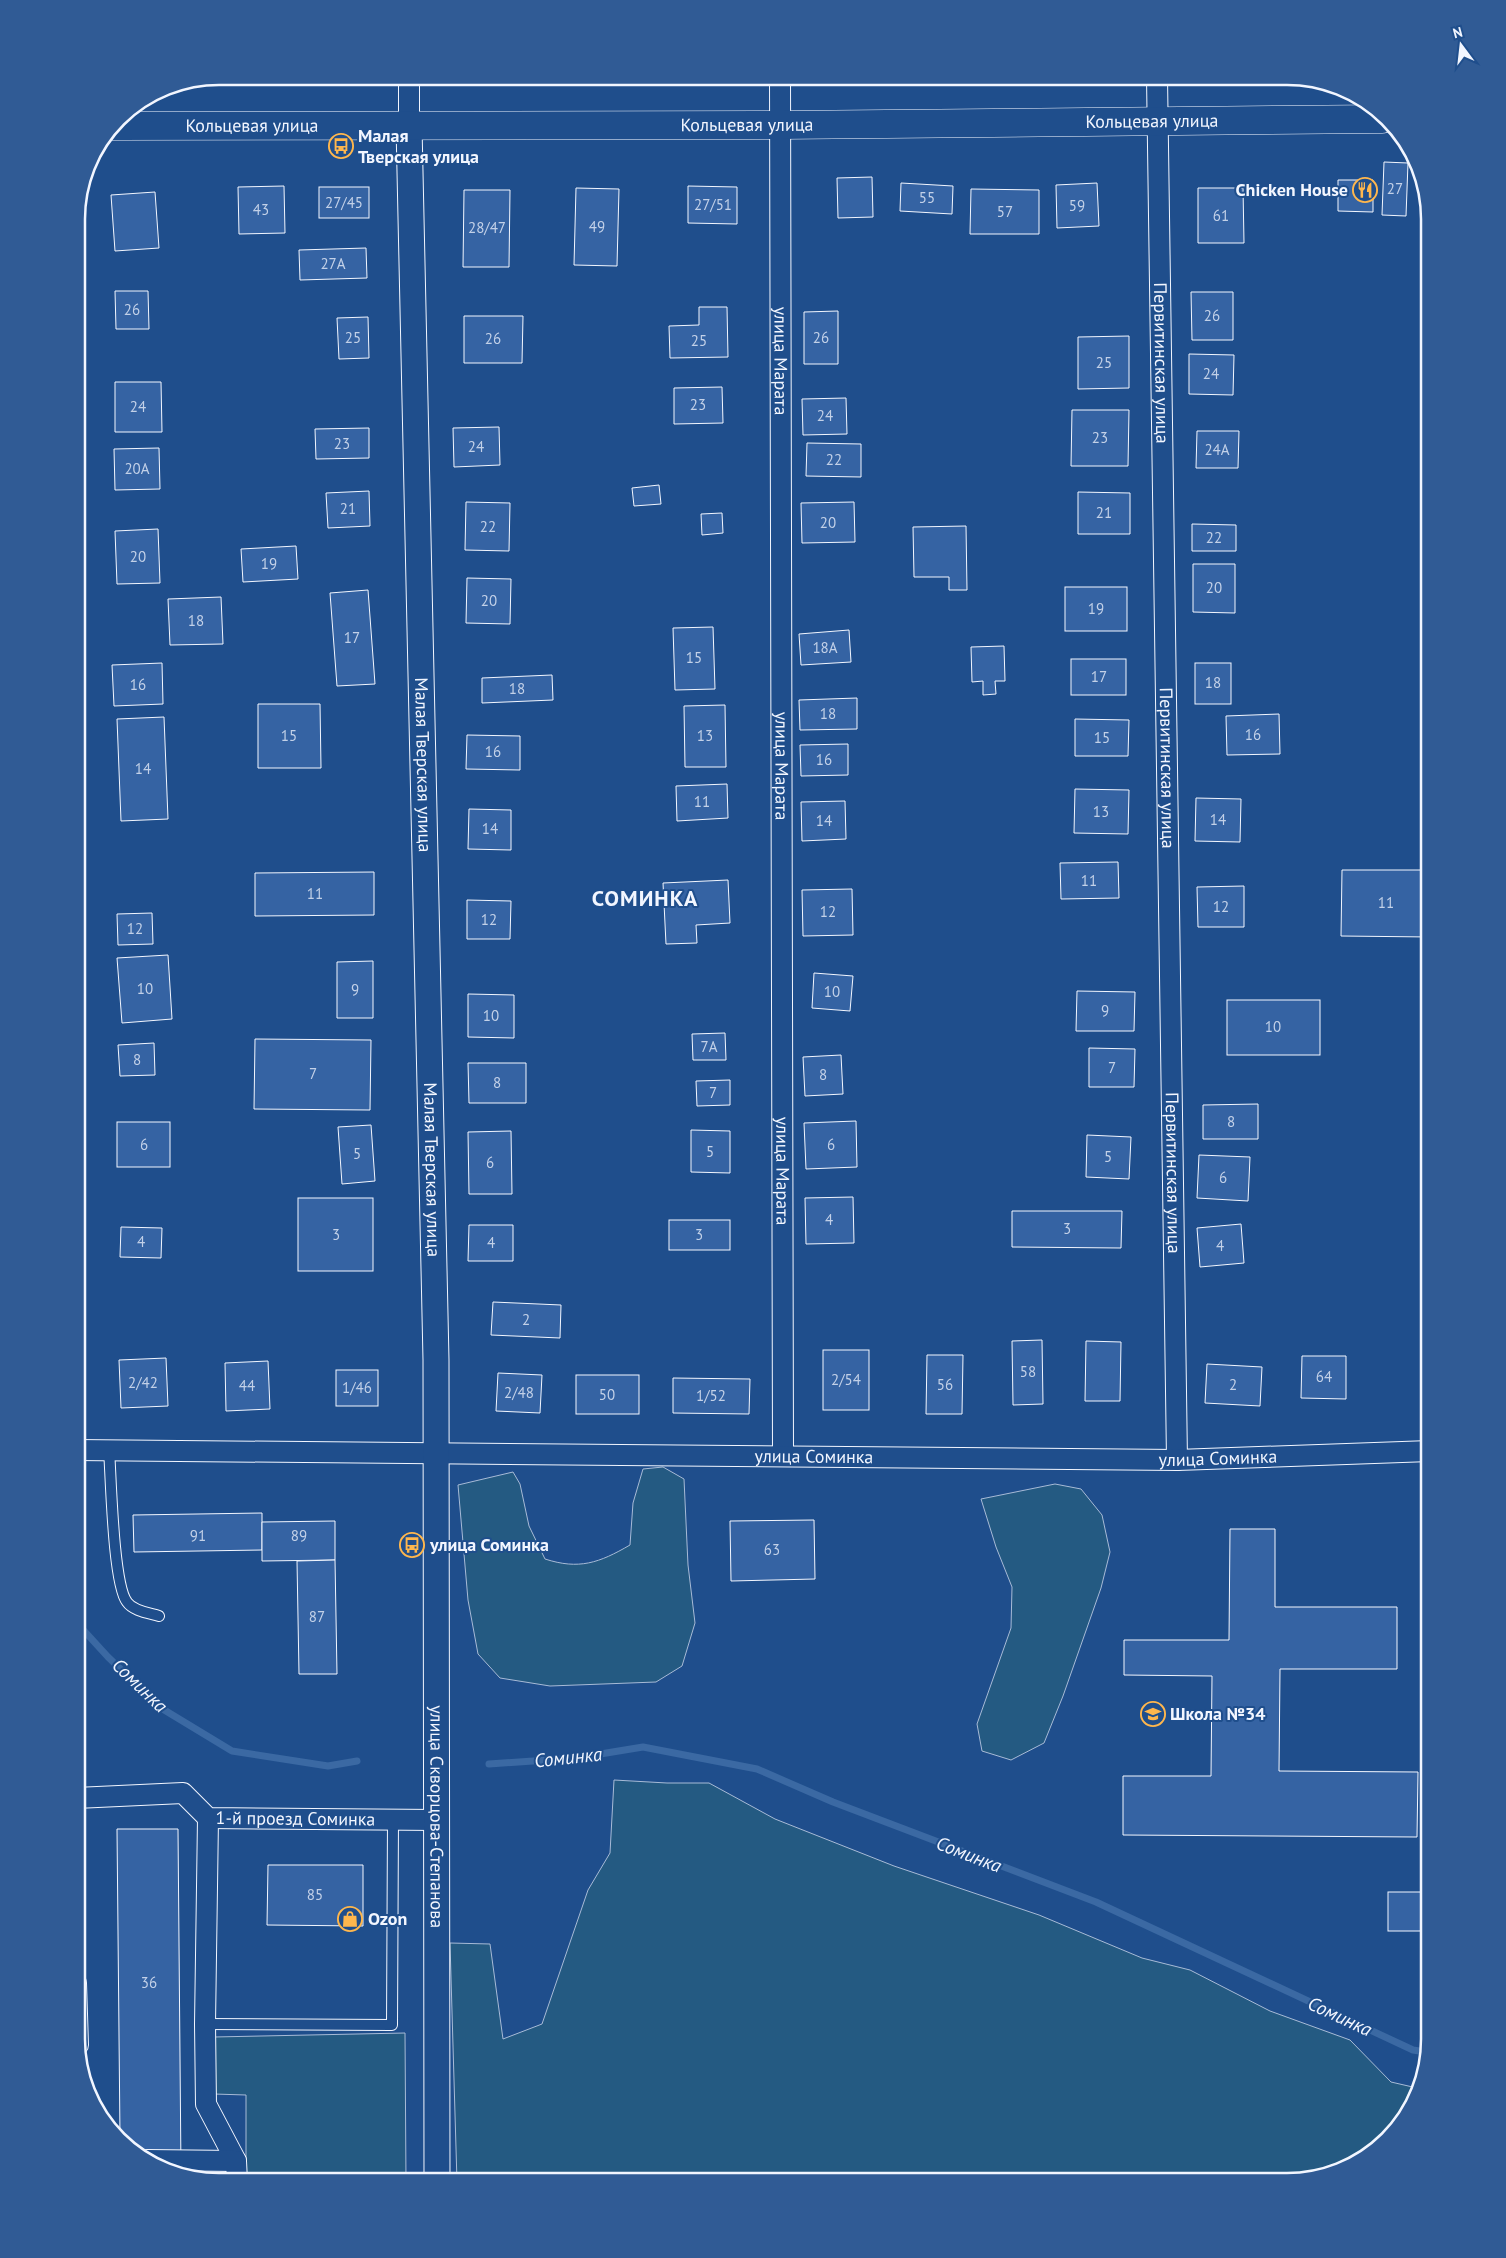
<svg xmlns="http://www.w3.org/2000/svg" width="1506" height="2258" viewBox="0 0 1506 2258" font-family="'PT Sans',sans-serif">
<rect width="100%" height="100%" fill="#1f4e8c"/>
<g fill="#245a82" stroke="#a8bbd7">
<path d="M663 1467 684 1479 688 1565 695 1623 682 1666 656 1682 550 1686 500 1678 478 1654 468 1600 458 1485 513 1472 520 1484 529 1526 545 1559C579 1570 599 1563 630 1545L633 1503 643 1469Z"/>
<polygon points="1055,1484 1081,1489 1102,1515 1110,1552 1101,1588 1063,1696 1044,1743 1011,1760 982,1751 977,1724 1011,1628 1012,1587 996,1547 981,1499"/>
<polygon points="614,1780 667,1783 709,1783 775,1819 894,1866 1039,1915 1142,1958 1190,1970 1270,2011 1350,2040 1391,2082 1417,2088 1411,2111 1358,2163 1287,2182 457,2182 450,1943 490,1944 503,2039 542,2024 588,1890 610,1853"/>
<polygon points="405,2033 406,2182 246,2181 246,2095 214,2094 214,2037"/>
</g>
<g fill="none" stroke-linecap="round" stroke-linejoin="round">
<g stroke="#3b69a3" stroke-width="7">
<polyline points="76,1622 108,1657 161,1708 232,1751 328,1766 357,1761"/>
<polyline points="489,1764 576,1758 643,1747 757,1769 833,1802 1096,1902 1413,2050 1426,2052"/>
</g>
</g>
<g fill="#3563a3" stroke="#f2f6ff">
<polygon points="1384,162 1408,163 1406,216 1382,215"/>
<polygon points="872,177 873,217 838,218 837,178"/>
<polygon points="1338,180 1373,180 1373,212 1338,211"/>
<polygon points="901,183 953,186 952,214 900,211"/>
<polygon points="1097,183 1099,226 1057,228 1056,185"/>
<polygon points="284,186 285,233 239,234 238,187"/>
<polygon points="688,186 737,187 737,224 688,223"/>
<rect x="319" y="187" width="50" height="31"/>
<polygon points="576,188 619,189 617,266 574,265"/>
<polygon points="1198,188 1243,188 1244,243 1198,243"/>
<polygon points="971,189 1039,190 1039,234 970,234"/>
<polygon points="464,190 510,190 509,267 463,267"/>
<polygon points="155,192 159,248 115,251 111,195"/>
<polygon points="366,248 367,278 300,280 299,250"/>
<polygon points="115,291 148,291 149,329 116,329"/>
<polygon points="1191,292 1233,292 1233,340 1192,340"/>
<polygon points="699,307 727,307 728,357 670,358 669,326 699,325"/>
<polygon points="838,311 838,364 804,364 804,312"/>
<polygon points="464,316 523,316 522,363 464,363"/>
<polygon points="368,317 369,358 339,359 337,318"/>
<polygon points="1129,336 1129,388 1078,389 1078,337"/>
<polygon points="1189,354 1234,355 1233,395 1189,394"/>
<polygon points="115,382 161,382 162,432 115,432"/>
<polygon points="722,387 723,423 674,424 674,388"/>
<polygon points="846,398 847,434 803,435 802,399"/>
<polygon points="1072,410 1129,410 1128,466 1071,466"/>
<polygon points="499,427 500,465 454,467 453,428"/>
<polygon points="369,428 369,458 316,459 315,429"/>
<polygon points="1197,431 1239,431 1238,468 1196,468"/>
<polygon points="807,443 861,444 861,477 806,476"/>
<polygon points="159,448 160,489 115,490 114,449"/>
<polygon points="659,485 661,504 634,506 632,488"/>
<polygon points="369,491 370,526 328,528 326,493"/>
<polygon points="1078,492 1130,493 1130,534 1078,534"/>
<polygon points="466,502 510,503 509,551 465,550"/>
<polygon points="854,502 855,542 802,543 801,503"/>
<polygon points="722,513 723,533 702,535 701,514"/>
<polygon points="1192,524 1236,525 1236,551 1192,551"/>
<polygon points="966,526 967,590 949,590 949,577 914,577 913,527"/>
<polygon points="158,529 160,583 117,584 115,531"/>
<polygon points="296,546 298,579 243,582 241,549"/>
<polygon points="1193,564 1235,564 1235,613 1193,612"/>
<polygon points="1422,570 1430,570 1430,616 1423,616"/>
<polygon points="467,578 511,579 510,624 466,623"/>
<rect x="1065" y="587" width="62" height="44"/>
<polygon points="368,590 375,684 337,686 330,593"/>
<polygon points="221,597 223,644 170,645 168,599"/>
<polygon points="713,627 715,689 675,690 673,628"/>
<polygon points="849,630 851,662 801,665 799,634"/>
<polygon points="1004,646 1005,681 995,681 996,694 983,695 983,681 972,682 971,647"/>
<rect x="1071" y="659" width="55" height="36"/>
<polygon points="162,663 163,704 114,706 112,665"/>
<rect x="1195" y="663" width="36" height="41"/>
<polygon points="552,675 553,700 482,703 482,678"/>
<polygon points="857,698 857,729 800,730 799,700"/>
<polygon points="258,704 320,704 321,768 258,768"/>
<polygon points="725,705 726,767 685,767 684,706"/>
<polygon points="1279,714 1280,754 1227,755 1226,716"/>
<polygon points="164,717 168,819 121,821 117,719"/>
<polygon points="1075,719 1129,720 1128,756 1075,756"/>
<polygon points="467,735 520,736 520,770 466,769"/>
<polygon points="848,744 848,775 801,776 800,745"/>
<polygon points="727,784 728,818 677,821 676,786"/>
<polygon points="1075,789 1129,790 1128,834 1074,833"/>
<polygon points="1196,798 1241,799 1240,842 1195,841"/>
<polygon points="845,801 846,839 802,841 801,802"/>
<polygon points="469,809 511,810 511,850 468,849"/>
<polygon points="1118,862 1119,898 1061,899 1060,863"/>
<polygon points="1342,870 1430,870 1430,937 1341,936"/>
<polygon points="374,872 374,915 255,916 255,873"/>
<polygon points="728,880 730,923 696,925 697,943 666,944 663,883"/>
<polygon points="1244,886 1244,927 1198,927 1197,887"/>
<polygon points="852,889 853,935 803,936 802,890"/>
<polygon points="467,900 511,901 510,939 467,939"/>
<polygon points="152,913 153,944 118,945 117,914"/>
<polygon points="168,955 172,1019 122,1023 117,958"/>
<polygon points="373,961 373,1018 337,1018 337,962"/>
<polygon points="814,973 853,976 850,1011 812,1008"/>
<polygon points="1077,991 1135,992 1134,1031 1076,1031"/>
<polygon points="468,994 514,995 514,1038 468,1037"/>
<rect x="1227" y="1000" width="93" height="55"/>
<polygon points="725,1033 726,1060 693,1060 692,1034"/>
<polygon points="255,1039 371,1040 370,1110 254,1109"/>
<polygon points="154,1043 155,1075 120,1076 118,1045"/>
<polygon points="1089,1048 1135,1049 1134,1087 1089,1087"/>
<polygon points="841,1055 843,1094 805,1096 803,1057"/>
<polygon points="468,1063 526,1063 526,1103 469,1103"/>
<polygon points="730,1080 730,1105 697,1106 696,1081"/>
<polygon points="1258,1104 1258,1139 1203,1139 1203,1105"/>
<polygon points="856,1121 857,1167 806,1169 804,1123"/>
<rect x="117" y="1122" width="53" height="45"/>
<polygon points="371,1125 375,1181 342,1184 338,1127"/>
<polygon points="691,1130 730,1131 730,1173 691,1172"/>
<polygon points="511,1131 512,1194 469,1194 468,1132"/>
<polygon points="1087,1135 1131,1137 1129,1179 1086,1177"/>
<polygon points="1199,1155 1250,1157 1248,1201 1197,1198"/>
<polygon points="853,1197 854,1243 806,1244 805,1198"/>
<rect x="298" y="1198" width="75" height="73"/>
<polygon points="1012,1211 1122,1211 1121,1248 1012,1247"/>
<rect x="669" y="1220" width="61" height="30"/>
<polygon points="1241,1224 1244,1263 1200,1267 1197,1228"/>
<polygon points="469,1225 513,1225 513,1261 468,1261"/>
<polygon points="121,1227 162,1228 161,1258 120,1257"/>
<polygon points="493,1302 561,1305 560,1338 491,1335"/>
<polygon points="1042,1340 1043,1404 1013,1405 1012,1341"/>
<polygon points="1086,1341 1121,1342 1120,1401 1085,1401"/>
<rect x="823" y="1350" width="46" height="60"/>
<polygon points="927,1355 963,1355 962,1414 926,1414"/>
<polygon points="1302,1356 1346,1356 1346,1399 1301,1398"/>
<polygon points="166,1358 168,1406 121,1408 119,1360"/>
<polygon points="268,1361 270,1409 226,1411 225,1363"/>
<polygon points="1207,1364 1262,1367 1260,1406 1205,1403"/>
<rect x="336" y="1370" width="42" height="36"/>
<polygon points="498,1373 542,1375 540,1413 496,1411"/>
<rect x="576" y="1375" width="63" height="39"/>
<polygon points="673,1378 750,1379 749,1414 673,1413"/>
<polygon points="262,1513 262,1550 134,1552 133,1515"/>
<polygon points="814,1520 815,1579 731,1581 730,1521"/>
<polygon points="335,1521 335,1560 262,1561 262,1522"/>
<polygon points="1230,1529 1275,1529 1275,1607 1397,1607 1397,1669 1280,1669 1279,1771 1418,1772 1417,1837 1123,1835 1123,1776 1211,1776 1212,1676 1124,1675 1124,1640 1229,1640"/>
<polygon points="335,1560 337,1674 299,1674 297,1561"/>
<polygon points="117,1829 178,1829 181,2172 140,2158 120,2137"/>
<polygon points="268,1865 363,1865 363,1926 267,1925"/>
<rect x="1388" y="1892" width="40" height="39"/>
</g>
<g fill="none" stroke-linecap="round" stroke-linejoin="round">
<defs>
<g id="service">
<path d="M109 1449C111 1477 113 1584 127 1602 133 1611 149 1613 159 1616"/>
<polyline points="205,2024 392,2025 393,1819"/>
</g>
<g id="minor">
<polyline points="409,76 409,126"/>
<path id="s1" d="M780 76 783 1456"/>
<path id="s2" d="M1157 77 1177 1460"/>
<path id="s3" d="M76 1450 1177 1460 1430 1451"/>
<path id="s4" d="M76 1798 183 1793 208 1818 436 1820"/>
<polyline points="208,1818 205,2024 206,2104 236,2161 237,2181"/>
<polyline points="76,1983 78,2045"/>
<polyline points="147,2160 236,2161"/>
</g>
<g id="tertiary">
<path id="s5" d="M409 126 436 1360 437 2182"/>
</g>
<g id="secondary">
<path id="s6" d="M112 126 781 125 1382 119"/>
</g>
</defs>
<use href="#service" stroke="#f2f6ff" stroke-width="12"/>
<use href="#minor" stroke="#f2f6ff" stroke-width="22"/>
<use href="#tertiary" stroke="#f2f6ff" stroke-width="27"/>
<use href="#secondary" stroke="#f2f6ff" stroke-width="29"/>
<use href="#service" stroke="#1f4e8c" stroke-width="10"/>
<use href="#minor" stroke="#1f4e8c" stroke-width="20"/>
<use href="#tertiary" stroke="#1f4e8c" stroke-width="25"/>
<use href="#secondary" stroke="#1f4e8c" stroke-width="28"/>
</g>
<defs>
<symbol id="bus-ring" viewBox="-11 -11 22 22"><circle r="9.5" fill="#1f4e8c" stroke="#ffb74d" stroke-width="1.5"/><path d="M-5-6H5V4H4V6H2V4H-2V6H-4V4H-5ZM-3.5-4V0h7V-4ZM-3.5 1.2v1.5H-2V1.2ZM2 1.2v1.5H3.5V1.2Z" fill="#ffb74d"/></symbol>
<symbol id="restaurant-ring" viewBox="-11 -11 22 22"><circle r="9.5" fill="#1f4e8c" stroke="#ffb74d" stroke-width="1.5"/><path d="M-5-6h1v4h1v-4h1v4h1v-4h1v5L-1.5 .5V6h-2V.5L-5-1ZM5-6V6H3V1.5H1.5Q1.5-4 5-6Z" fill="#ffb74d"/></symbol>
<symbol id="school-ring" viewBox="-11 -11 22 22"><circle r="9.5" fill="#1f4e8c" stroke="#ffb74d" stroke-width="1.5"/><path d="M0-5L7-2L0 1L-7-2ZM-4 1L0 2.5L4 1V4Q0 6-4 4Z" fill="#ffb74d"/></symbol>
<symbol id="shop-ring" viewBox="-11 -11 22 22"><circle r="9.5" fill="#1f4e8c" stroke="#ffb74d" stroke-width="1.5"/><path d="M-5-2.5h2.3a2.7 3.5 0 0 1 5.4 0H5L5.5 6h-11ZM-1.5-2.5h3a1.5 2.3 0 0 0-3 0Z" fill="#ffb74d"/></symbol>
</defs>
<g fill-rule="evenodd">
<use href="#bus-ring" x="327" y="132" width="28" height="28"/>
<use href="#restaurant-ring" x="1351" y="176" width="28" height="28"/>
<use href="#bus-ring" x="398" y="1531" width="28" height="28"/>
<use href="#school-ring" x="1139" y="1700" width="28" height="28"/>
<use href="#shop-ring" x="336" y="1905" width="28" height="28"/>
</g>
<g text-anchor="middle" stroke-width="4" stroke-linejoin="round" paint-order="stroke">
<g font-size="15" fill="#c3d1e8">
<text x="1395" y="194">27</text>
<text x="927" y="203">55</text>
<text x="344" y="208">27/45</text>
<text x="713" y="210">27/51</text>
<text x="1077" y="211">59</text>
<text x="261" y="215">43</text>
<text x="1005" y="217">57</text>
<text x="1221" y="221">61</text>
<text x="597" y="232">49</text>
<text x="487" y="233">28/47</text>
<text x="333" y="269">27А</text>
<text x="132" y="315">26</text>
<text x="1212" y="321">26</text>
<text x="353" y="343">25</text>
<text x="821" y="343">26</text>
<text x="493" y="344">26</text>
<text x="699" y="346">25</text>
<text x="1104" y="368">25</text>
<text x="1211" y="379">24</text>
<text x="698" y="410">23</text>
<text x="138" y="412">24</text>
<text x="825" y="421">24</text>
<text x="1100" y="443">23</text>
<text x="342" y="449">23</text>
<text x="476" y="452">24</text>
<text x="1217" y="455">24А</text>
<text x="834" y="465">22</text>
<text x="137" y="474">20А</text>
<text x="348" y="514">21</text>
<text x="1104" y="518">21</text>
<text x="828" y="528">20</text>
<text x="488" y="532">22</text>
<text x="1214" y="543">22</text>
<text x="138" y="562">20</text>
<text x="269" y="569">19</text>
<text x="1214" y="593">20</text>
<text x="489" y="606">20</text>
<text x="1096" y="614">19</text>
<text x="196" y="626">18</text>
<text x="352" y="643">17</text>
<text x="825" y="653">18А</text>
<text x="694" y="663">15</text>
<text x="1099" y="682">17</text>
<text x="1213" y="688">18</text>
<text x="138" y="690">16</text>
<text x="517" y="694">18</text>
<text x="828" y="719">18</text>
<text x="1253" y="740">16</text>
<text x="289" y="741">15</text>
<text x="705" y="741">13</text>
<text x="1102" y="743">15</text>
<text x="493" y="757">16</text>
<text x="824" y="765">16</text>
<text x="143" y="774">14</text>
<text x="702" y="807">11</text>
<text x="1101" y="817">13</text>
<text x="1218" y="825">14</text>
<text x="824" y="826">14</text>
<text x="490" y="834">14</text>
<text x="1089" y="886">11</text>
<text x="315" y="899">11</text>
<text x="1386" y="908">11</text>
<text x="1221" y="912">12</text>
<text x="828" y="917">12</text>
<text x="489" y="925">12</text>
<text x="135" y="934">12</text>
<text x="145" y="994">10</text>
<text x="355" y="995">9</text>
<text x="832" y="997">10</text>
<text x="1105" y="1016">9</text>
<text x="491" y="1021">10</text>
<text x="1273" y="1032">10</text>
<text x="709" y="1052">7А</text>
<text x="137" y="1065">8</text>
<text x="1112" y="1073">7</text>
<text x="313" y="1079">7</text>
<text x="823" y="1080">8</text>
<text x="497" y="1088">8</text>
<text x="713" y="1098">7</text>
<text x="1231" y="1127">8</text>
<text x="144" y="1150">6</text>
<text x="831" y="1150">6</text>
<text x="710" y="1157">5</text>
<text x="357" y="1159">5</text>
<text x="1108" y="1162">5</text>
<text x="490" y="1168">6</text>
<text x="1223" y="1183">6</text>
<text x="829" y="1225">4</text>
<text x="1067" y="1234">3</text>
<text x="336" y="1240">3</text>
<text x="699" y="1240">3</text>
<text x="141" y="1247">4</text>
<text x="491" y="1248">4</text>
<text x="1220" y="1251">4</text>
<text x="526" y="1325">2</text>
<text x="1028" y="1377">58</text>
<text x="1324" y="1382">64</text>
<text x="846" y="1385">2/54</text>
<text x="143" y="1388">2/42</text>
<text x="945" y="1390">56</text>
<text x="1233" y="1390">2</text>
<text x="247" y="1391">44</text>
<text x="357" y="1393">1/46</text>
<text x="519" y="1398">2/48</text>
<text x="607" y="1400">50</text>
<text x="711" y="1401">1/52</text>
<text x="198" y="1541">91</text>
<text x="299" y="1541">89</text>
<text x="772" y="1555">63</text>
<text x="317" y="1622">87</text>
<text x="315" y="1900">85</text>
<text x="149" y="1988">36</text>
</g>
<g font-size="18" fill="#f2f6ff" stroke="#1f4e8c">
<text dy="6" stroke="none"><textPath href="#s6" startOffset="1040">Кольцевая улица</textPath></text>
<text dy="6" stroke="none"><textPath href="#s6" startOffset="635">Кольцевая улица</textPath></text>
<text dy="6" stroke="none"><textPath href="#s6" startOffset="140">Кольцевая улица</textPath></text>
<text dy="6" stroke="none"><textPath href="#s1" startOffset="285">улица Марата</textPath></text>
<text dy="6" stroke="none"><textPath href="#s2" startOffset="286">Первитинская улица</textPath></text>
<text dy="6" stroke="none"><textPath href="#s5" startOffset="639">Малая Тверская улица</textPath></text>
<text dy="6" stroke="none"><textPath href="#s1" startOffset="690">улица Марата</textPath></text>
<text dy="6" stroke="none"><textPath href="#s2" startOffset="691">Первитинская улица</textPath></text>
<text dy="6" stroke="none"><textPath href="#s5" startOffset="1044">Малая Тверская улица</textPath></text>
<text dy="6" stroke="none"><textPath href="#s1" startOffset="1095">улица Марата</textPath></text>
<text dy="6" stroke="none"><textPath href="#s2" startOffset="1096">Первитинская улица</textPath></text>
<text dy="6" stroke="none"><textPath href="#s3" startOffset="738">улица Соминка</textPath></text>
<text dy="6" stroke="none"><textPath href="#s3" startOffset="1142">улица Соминка</textPath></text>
<text dy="6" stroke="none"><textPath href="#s5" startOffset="1691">улица Скворцова-Степанова</textPath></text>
<text dy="6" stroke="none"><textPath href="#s4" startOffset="230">1-й проезд Соминка</textPath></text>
</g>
<g font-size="18" font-weight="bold" fill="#f2f6ff" stroke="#1f4e8c" text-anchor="start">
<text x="358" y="142">Малая<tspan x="358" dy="21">Тверская улица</tspan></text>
<text x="1348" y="196" text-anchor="end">Chicken House</text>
<text x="430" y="1551">улица Соминка</text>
<text x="1170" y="1720">Школа №34</text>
<text x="368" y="1925">Ozon</text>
</g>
<g font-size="19" font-style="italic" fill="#f2f6ff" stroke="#1f4e8c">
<text transform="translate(140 1685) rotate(44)" y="7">Соминка</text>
<text transform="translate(568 1757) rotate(-6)" y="7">Соминка</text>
<text transform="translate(969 1854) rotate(21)" y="7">Соминка</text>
<text transform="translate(1340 2016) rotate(25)" y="7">Соминка</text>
</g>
<g font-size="22" font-weight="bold" letter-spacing="1" fill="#f2f6ff" stroke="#1f4e8c">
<text x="645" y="906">СОМИНКА</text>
</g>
</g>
<path d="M0 0H1506V2258H0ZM219 85H1287A134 134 0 0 1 1421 219V2039A134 134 0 0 1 1287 2173H219A134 134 0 0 1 85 2039V219A134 134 0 0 1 219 85Z" fill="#305b95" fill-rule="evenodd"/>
<path fill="none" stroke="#f2f6ff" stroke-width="2.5" d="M219 85H1287A134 134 0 0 1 1421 219V2039A134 134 0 0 1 1287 2173H219A134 134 0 0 1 85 2039V219A134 134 0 0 1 219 85Z"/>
<g transform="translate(1461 45) rotate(345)" stroke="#1f4e8c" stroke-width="4" paint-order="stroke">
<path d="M0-4L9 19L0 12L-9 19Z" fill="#f2f6ff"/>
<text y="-8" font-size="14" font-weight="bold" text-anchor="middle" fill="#f2f6ff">N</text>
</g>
</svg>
